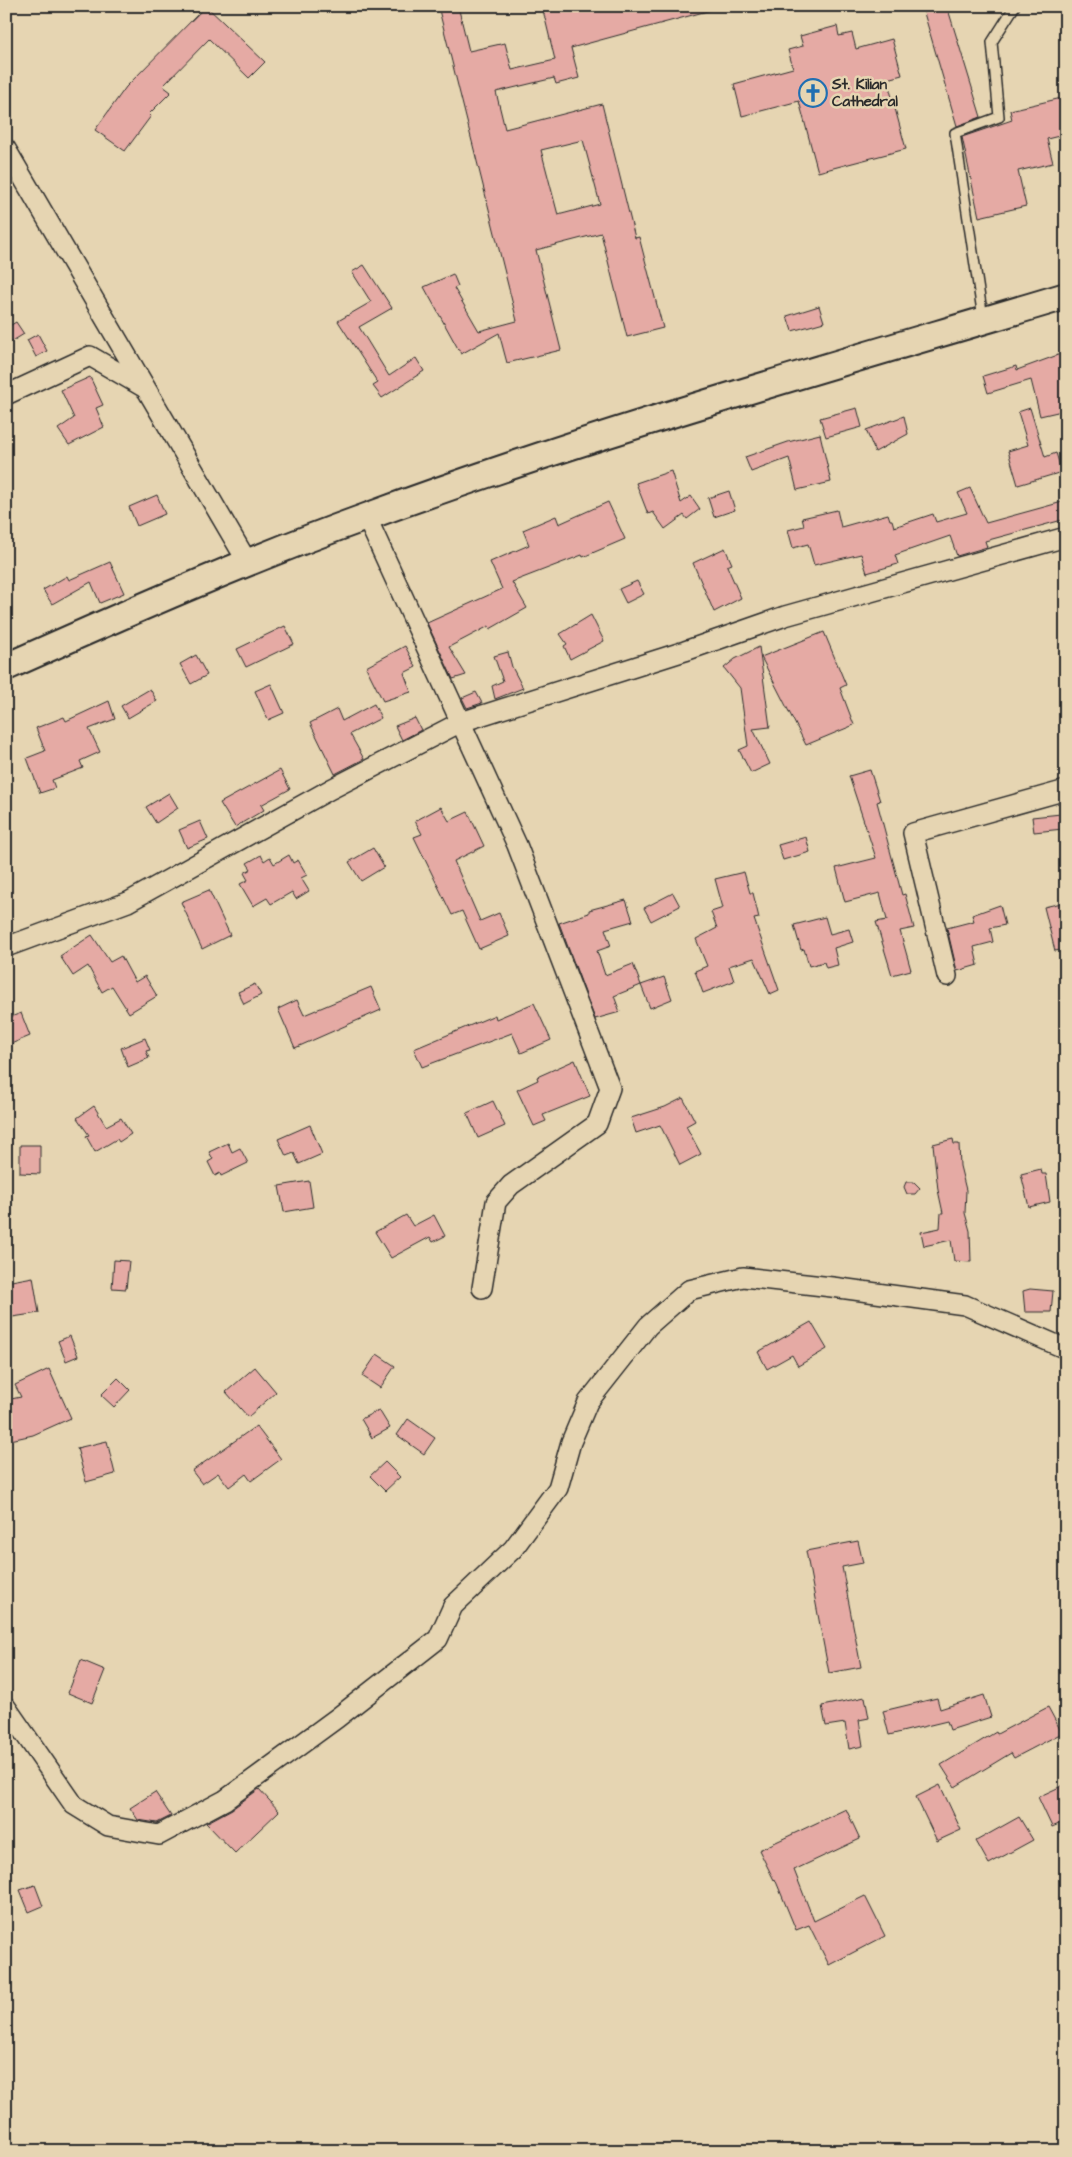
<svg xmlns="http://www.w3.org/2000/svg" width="1072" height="2157" viewBox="0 0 1072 2157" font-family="'Architects Daughter',sans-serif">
<rect width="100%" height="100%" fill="#e6d5b2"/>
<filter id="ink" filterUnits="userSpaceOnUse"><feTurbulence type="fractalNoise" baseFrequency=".02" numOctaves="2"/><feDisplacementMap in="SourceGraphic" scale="10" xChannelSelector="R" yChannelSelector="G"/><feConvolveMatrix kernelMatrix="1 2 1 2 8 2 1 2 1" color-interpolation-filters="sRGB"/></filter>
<g filter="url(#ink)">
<g fill="#e5aaa4" stroke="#2b2b2b" fill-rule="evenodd">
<polygon points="206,6 265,62 249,78 209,39 163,86 171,92 149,114 151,116 125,151 95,130 126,87"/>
<path d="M438 6H458L469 51 505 43 512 70 555 60 542 6H710L711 10 571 48 579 78 556 84 554 78 496 92 505 129 602 104 635 238 639 237 663 328 627 337 601 233 536 250 561 350 507 363 499 333 461 354 424 287 453 274 458 286 454 288 479 331 517 321ZM583 140 600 204 558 215 541 150Z"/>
<polygon points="922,6 947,6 981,117 957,126"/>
<polygon points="837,26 839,36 852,33 856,49 892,39 902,75 887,79 906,149 818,172 799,101 742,116 734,84 793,68 788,50 803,46 800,36"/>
<polygon points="1066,97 1066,131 1062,132 1063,135 1047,139 1053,163 1018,171 1026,206 979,217 962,137 1012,120 1010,110"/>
<polygon points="364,265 392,308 359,327 389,376 416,358 424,371 382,398 373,386 378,383 338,321 371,302 352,272"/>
<polygon points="819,306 824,322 792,331 787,316"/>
<polygon points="16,322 24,334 6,345 6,328"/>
<polygon points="38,334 47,351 36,357 27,340"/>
<polygon points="1066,352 1066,410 1040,416 1031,380 988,393 983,376 1016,366 1017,370"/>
<polygon points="90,377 103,405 96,408 104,427 69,445 58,429 74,418 61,390"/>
<polygon points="857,408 862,427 826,437 820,418"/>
<polygon points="1030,408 1045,457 1056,453 1062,472 1018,485 1008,451 1028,445 1018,412"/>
<polygon points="904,416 908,434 875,452 866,430"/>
<polygon points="820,434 831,482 797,490 789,458 751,472 745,457 788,442"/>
<polygon points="671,471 681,503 691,496 700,509 687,519 684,515 665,529 653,512 648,514 636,483"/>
<polygon points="970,488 986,523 1066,501 1066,519 985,541 987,547 957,556 950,536 895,555 898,564 867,573 861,554 814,565 808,544 793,548 788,530 804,526 802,518 837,510 841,527 888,514 890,520 892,520 894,527 933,514 936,522 967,513 958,493"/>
<polygon points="729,491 735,510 714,517 708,498"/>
<polygon points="157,495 165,514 137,526 129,507"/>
<polygon points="608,502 625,539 583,557 582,555 512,582 527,608 490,629 489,626 449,647 466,675 453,679 427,623 502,589 490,562 529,545 523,530 556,516 559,524"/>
<polygon points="725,548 732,564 727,566 741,598 714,612 693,563"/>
<polygon points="110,562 124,593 100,603 91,582 52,604 43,590 67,576 69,580"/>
<polygon points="637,581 644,594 626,603 619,589"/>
<polygon points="591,615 604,641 570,659 564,646 567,644 560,634"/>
<polygon points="285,626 294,644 246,667 237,649"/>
<polygon points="824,632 846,685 840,688 854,725 806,745 761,657"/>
<polygon points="405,646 416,667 404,673 411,692 383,701 366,667"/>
<polygon points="759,647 770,727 753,729 770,764 751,773 739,750 748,746 740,688 724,668 735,659"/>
<polygon points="508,652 512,667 523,688 495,699 492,686 503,681 494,656"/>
<polygon points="196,655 207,675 191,684 180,664"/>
<polygon points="271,684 284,713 268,720 255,691"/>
<polygon points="150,689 157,701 128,718 121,706"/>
<polygon points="476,692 482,703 467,708 462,698"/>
<polygon points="109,701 115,719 89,729 100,752 80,761 83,768 52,780 55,788 40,793 27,758 45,751 36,728 64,717 66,721"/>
<polygon points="374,704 381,718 350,734 364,759 335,774 310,723 337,709 342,721"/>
<polygon points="415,718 421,730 402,740 395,726"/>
<polygon points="280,770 290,789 261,805 264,810 235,827 220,803"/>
<polygon points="870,770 880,801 877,802 902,895 905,894 914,928 900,931 911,970 892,975 876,922 887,920 880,893 845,902 836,868 876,858 849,776"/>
<polygon points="169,793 178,808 156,823 146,807"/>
<polygon points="441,807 449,821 468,812 484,846 454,861 480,921 499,913 509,936 479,949 462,911 452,915 414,837 422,834 415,821"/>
<polygon points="1061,814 1063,829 1034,832 1032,817"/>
<polygon points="200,821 208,839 187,848 179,830"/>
<polygon points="806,837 810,852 783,860 778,845"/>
<polygon points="373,848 384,867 361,881 349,862"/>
<polygon points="261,855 264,861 270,857 274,864 289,855 293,863 298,860 307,875 301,878 309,891 296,899 292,892 271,904 267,898 253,906 240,884 248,880 244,873 251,869 247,863"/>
<polygon points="744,872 750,893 753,893 759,918 754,919 779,990 770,994 754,958 729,966 734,981 703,993 695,971 707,966 696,939 717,928 711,912 723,908 715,879"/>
<polygon points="209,890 230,935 202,949 181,902"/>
<polygon points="673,893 680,906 651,921 644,908"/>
<polygon points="626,900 633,921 605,929 611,946 597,951 605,975 633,964 641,985 614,996 620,1012 595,1019 559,923 589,913 589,910"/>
<polygon points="1066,902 1066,949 1055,951 1044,907"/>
<polygon points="1000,905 1005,925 990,928 993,942 974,947 978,965 957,971 947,928 974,921 972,915"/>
<polygon points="825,917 830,934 849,929 853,942 834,948 838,965 826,968 824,962 809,966 804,949 801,950 794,925"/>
<polygon points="92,935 110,962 121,956 135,982 145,976 157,996 129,1013 112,986 102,992 88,966 73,976 60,956"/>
<polygon points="664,977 672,999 650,1008 641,985"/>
<polygon points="255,984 261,995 244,1004 238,992"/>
<polygon points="371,987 381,1010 295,1048 278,1009 297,1000 304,1015"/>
<polygon points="534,1003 551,1040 521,1053 512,1033 422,1067 414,1049 495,1015 496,1019"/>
<polygon points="21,1013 30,1036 6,1046 6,1019"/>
<polygon points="145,1038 150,1050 146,1051 149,1058 128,1067 121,1048"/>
<polygon points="575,1060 590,1096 543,1115 546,1121 534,1126 517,1090 538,1080 537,1077"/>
<polygon points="683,1098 695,1121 686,1126 701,1154 680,1165 660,1125 636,1133 631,1118 665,1107"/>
<polygon points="493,1101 505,1126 478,1138 467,1113"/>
<polygon points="94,1106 106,1126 121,1118 131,1134 119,1142 117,1139 95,1152 86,1136 89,1135 77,1118"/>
<polygon points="310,1125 322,1154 299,1164 294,1153 286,1156 278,1139"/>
<polygon points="953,1139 954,1144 959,1144 960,1166 966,1190 965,1213 970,1231 971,1262 954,1261 951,1240 924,1246 921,1232 940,1228 941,1213 943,1213 938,1190 933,1144"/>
<polygon points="228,1143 232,1152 240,1148 248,1163 221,1176 220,1173 215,1176 208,1162 213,1159 209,1152"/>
<polygon points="20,1145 40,1145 40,1174 20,1173"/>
<polygon points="1041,1169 1042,1174 1046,1174 1050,1202 1029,1207 1021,1174"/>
<polygon points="309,1181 313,1207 284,1212 279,1186"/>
<polygon points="906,1182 914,1182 920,1188 915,1194 907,1194 904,1187"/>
<polygon points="406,1215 413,1226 434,1215 445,1236 433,1242 430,1237 391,1258 375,1232"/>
<polygon points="114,1260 129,1261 126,1289 112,1288"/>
<polygon points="33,1277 39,1313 6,1318 6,1282"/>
<polygon points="1030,1289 1053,1291 1051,1312 1025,1312 1023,1291"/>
<polygon points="811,1322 827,1349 798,1366 792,1355 767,1369 758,1352"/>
<polygon points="70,1336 78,1356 66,1361 58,1341"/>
<polygon points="377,1354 395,1366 380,1388 362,1376"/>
<polygon points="255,1367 276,1392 248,1417 226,1392"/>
<polygon points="49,1369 71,1418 33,1435 6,1441 6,1400 21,1397 15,1385"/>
<polygon points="118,1378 130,1390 114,1407 101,1395"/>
<polygon points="379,1410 390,1428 372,1438 361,1419"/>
<polygon points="408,1419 435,1438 424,1454 397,1435"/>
<polygon points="256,1426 281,1459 251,1481 246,1474 229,1487 218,1473 202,1484 192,1471"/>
<polygon points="107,1441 115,1474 86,1482 77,1448"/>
<polygon points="385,1462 400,1477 385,1491 370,1476"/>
<polygon points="858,1541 863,1563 842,1567 861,1667 829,1673 806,1551"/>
<polygon points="81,1660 105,1670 92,1703 68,1693"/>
<polygon points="984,1695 991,1717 950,1730 947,1721 889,1735 883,1711 937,1698 940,1709"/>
<polygon points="865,1697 869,1718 859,1720 863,1746 849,1749 845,1723 826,1726 822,1706"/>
<polygon points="1048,1707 1062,1733 1014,1758 1011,1753 955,1787 941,1765 996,1732 997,1734"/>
<polygon points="1066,1784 1066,1821 1052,1827 1038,1797"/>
<polygon points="940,1785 961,1830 937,1841 916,1797"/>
<polygon points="259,1789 279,1811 235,1853 206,1823 232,1809"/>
<polygon points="155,1792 171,1816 157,1823 138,1820 130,1808"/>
<polygon points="846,1809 860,1839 794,1870 814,1921 865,1896 885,1936 829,1965 809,1925 796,1930 775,1879 774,1880 759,1850"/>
<polygon points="1019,1817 1033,1840 989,1864 976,1841"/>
<polygon points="35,1885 43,1906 29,1912 20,1890"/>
</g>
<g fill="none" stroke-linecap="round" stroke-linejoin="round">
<defs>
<polyline id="service" points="983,318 955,133 999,117 992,42 1015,6"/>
<g id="minor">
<polyline points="6,149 248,563"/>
<polyline points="6,395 90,356 145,388"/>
<polyline points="366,516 517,845 610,1088 597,1124 511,1185 496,1202 482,1288"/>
<polyline points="6,947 128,902 331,789 461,722 685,651 785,616 1066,537"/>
<polyline points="947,976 913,833 1066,790"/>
<polyline points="6,1707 74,1805 108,1826 159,1835 225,1800 337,1718 438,1639 453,1606 513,1549 558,1488 571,1442 588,1402 648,1326 689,1290 743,1277 832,1287 965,1305 1066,1349"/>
</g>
<path id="secondary" d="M6 667C125 614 244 561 366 517 595 432 832 366 1066 296"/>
</defs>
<use href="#service" stroke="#2b2b2b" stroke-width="12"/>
<use href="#minor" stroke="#2b2b2b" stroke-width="22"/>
<use href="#secondary" stroke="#2b2b2b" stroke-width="30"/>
<use href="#service" stroke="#e6d5b2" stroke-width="9"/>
<use href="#minor" stroke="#e6d5b2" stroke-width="19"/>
<use href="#secondary" stroke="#e6d5b2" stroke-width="26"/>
</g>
</g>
<defs>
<symbol id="church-ring" viewBox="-11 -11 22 22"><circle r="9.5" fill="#e6d5b2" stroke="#1f6fb2" stroke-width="1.5"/><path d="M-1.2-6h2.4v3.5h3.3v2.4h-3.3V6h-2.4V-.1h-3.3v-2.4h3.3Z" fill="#1f6fb2"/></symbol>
</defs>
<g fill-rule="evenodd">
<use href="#church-ring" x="797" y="77" width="32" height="32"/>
</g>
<g text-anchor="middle" stroke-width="5" stroke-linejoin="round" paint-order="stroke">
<g font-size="15" font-weight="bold" fill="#2b2b2b" stroke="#e6d5b2" text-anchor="start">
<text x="832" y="89">St. Kilian<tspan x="832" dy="17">Cathedral</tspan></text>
</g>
</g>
<rect width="1072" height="2157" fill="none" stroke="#e6d5b2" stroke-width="25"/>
<rect x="12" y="12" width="1047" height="2132" fill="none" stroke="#2b2b2b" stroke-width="2" filter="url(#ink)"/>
</svg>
